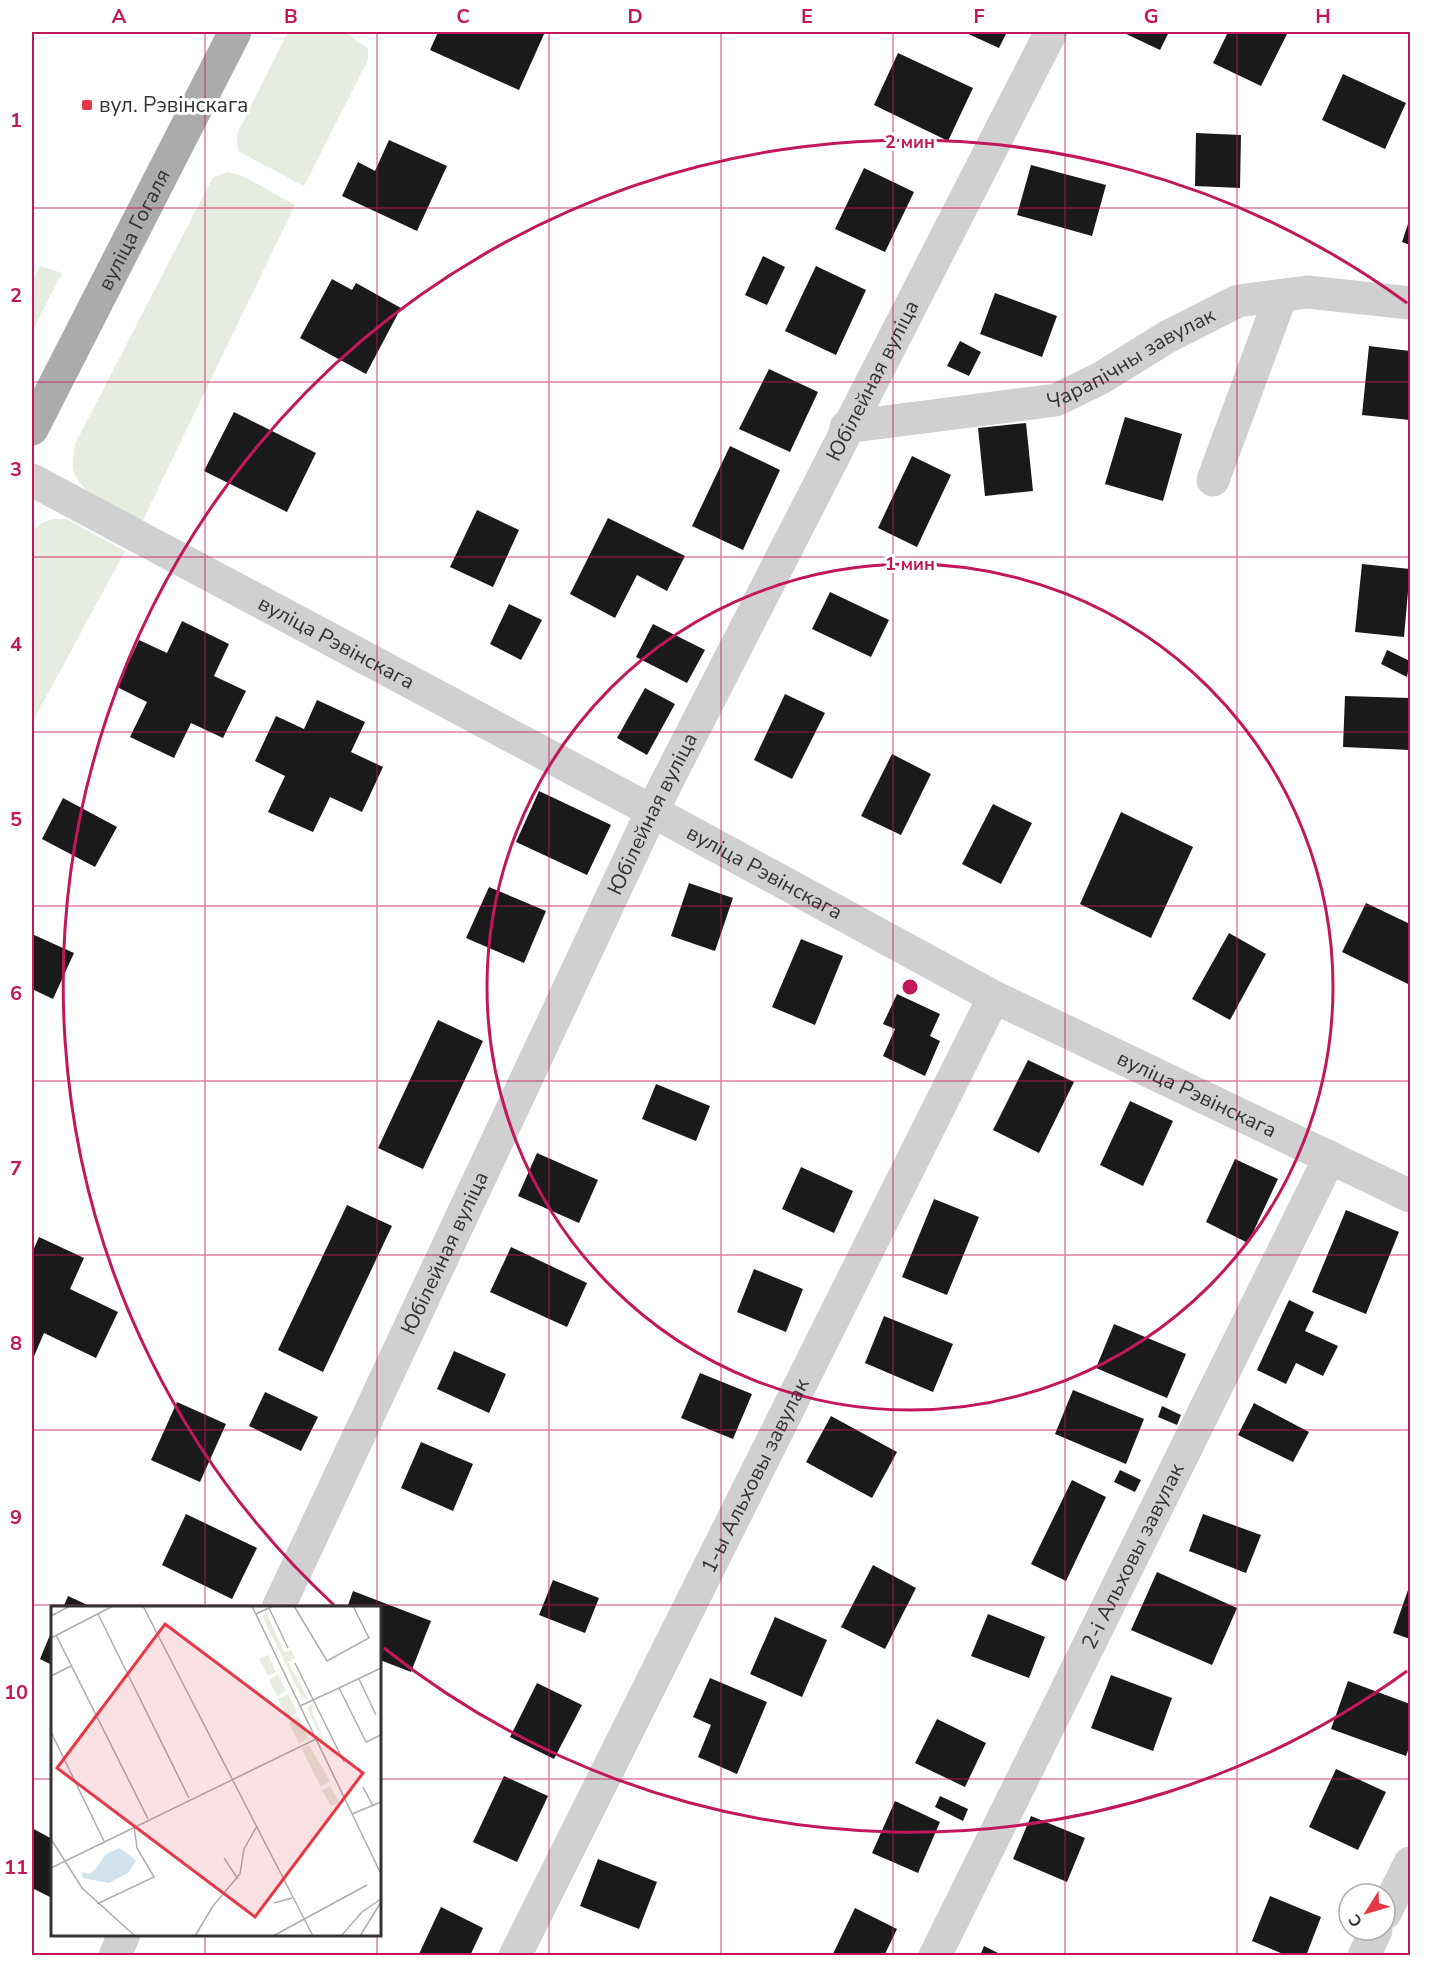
<svg xmlns="http://www.w3.org/2000/svg" width="1442" height="1987" viewBox="0 0 1442 1987" font-family="'Nunito Sans',sans-serif">
<rect width="100%" height="100%" fill="#fff"/>
<g fill="#e6ecdf">
<polygon points="288,32 344,32 368,48 368,60 304,186 238,151 237,134"/>
<path d="M228 172 245 177 295 205 142 522C122 512 76 493 73 468 72 461 75 451 75 444L213 177Z"/>
<polygon points="40,266 62,273 32,332 32,282"/>
<polygon points="52,519 67,519 125,551 32,723 32,531 40,524"/>
</g>
<g fill="#1a1a1a">
<polygon points="438,32 545,32 519,90 430,50"/>
<polygon points="964,32 1007,32 999,48"/>
<polygon points="1122,32 1169,32 1160,50"/>
<polygon points="1228,32 1288,32 1261,86 1213,63"/>
<polygon points="898,53 973,88 948,141 874,105"/>
<polygon points="1343,74 1406,103 1385,149 1322,120"/>
<polygon points="1196,133 1241,135 1240,188 1195,186"/>
<polygon points="389,140 447,166 417,231 342,196 358,162 375,171"/>
<polygon points="1031,165 1106,185 1092,236 1017,215"/>
<polygon points="864,168 914,192 885,252 835,229"/>
<polygon points="1410,218 1410,245 1402,242"/>
<polygon points="763,256 785,267 767,305 745,295"/>
<polygon points="816,266 866,290 836,355 785,331"/>
<polygon points="332,279 352,290 356,283 401,308 366,374 300,338"/>
<polygon points="995,293 1057,316 1042,357 980,334"/>
<polygon points="960,341 981,352 969,376 947,366"/>
<polygon points="1369,346 1410,351 1410,420 1362,415"/>
<polygon points="769,369 818,392 790,452 739,429"/>
<polygon points="234,412 316,453 287,512 204,471"/>
<polygon points="1125,417 1182,434 1163,501 1105,484"/>
<polygon points="1026,423 1033,491 985,496 978,428"/>
<polygon points="730,446 780,470 743,550 692,526"/>
<polygon points="912,456 951,475 917,547 878,528"/>
<polygon points="477,510 519,530 493,587 450,567"/>
<polygon points="608,518 685,556 667,591 637,575 615,618 570,594"/>
<polygon points="1362,564 1410,569 1404,637 1355,632"/>
<polygon points="830,592 889,620 871,657 812,629"/>
<polygon points="509,604 542,620 521,660 490,644"/>
<polygon points="182,621 229,644 214,676 246,691 223,738 191,723 174,758 130,737 147,702 117,687 139,640 167,653"/>
<polygon points="653,624 705,650 687,683 636,657"/>
<polygon points="1387,650 1410,661 1407,677 1381,664"/>
<polygon points="645,688 675,704 647,755 617,738"/>
<polygon points="785,694 825,713 792,779 754,760"/>
<polygon points="1345,696 1410,698 1410,750 1343,747"/>
<polygon points="317,700 365,722 351,752 383,767 362,812 330,797 313,832 268,812 285,776 255,761 276,716 304,729"/>
<polygon points="892,754 931,774 901,835 861,816"/>
<polygon points="539,791 611,825 587,875 516,842"/>
<polygon points="63,798 117,827 95,867 42,839"/>
<polygon points="993,804 1032,823 1001,884 962,864"/>
<polygon points="1121,812 1193,847 1151,938 1080,904"/>
<polygon points="689,883 733,898 715,951 671,936"/>
<polygon points="489,887 546,911 524,963 466,938"/>
<polygon points="1366,903 1410,924 1410,978 1408,984 1342,952"/>
<polygon points="1229,933 1266,954 1230,1020 1192,999"/>
<polygon points="32,934 74,953 53,999 32,989"/>
<polygon points="801,939 843,956 815,1025 772,1007"/>
<polygon points="897,994 940,1014 930,1036 940,1041 925,1076 883,1056 895,1029 883,1024"/>
<polygon points="438,1020 483,1041 423,1169 378,1148"/>
<polygon points="1028,1060 1074,1082 1039,1153 993,1130"/>
<polygon points="656,1084 710,1106 696,1141 642,1119"/>
<polygon points="1130,1101 1173,1121 1143,1186 1100,1165"/>
<polygon points="537,1153 598,1180 579,1223 518,1196"/>
<polygon points="1235,1159 1278,1179 1248,1243 1206,1222"/>
<polygon points="801,1167 853,1191 834,1233 782,1209"/>
<polygon points="934,1199 979,1217 947,1295 902,1277"/>
<polygon points="347,1205 392,1226 323,1372 278,1350"/>
<polygon points="1346,1210 1399,1232 1366,1314 1312,1292"/>
<polygon points="39,1237 84,1258 70,1289 118,1312 96,1358 44,1333 32,1361 32,1253"/>
<polygon points="511,1247 587,1283 567,1327 490,1292"/>
<polygon points="754,1269 803,1289 786,1332 737,1312"/>
<polygon points="1289,1300 1314,1312 1305,1331 1338,1346 1323,1376 1296,1363 1286,1384 1257,1370"/>
<polygon points="884,1316 953,1344 933,1392 865,1363"/>
<polygon points="1114,1324 1186,1354 1167,1398 1096,1368"/>
<polygon points="454,1351 506,1374 489,1413 437,1389"/>
<polygon points="700,1373 752,1394 733,1439 681,1418"/>
<polygon points="1073,1390 1144,1419 1126,1464 1055,1434"/>
<polygon points="265,1392 318,1417 301,1451 249,1426"/>
<polygon points="177,1402 226,1424 200,1482 151,1460"/>
<polygon points="1254,1403 1309,1432 1293,1462 1238,1435"/>
<polygon points="1162,1406 1181,1415 1177,1425 1158,1417"/>
<polygon points="831,1416 897,1452 872,1498 806,1462"/>
<polygon points="421,1442 473,1464 453,1511 401,1488"/>
<polygon points="1120,1470 1141,1480 1135,1492 1114,1482"/>
<polygon points="1072,1480 1106,1497 1066,1581 1031,1564"/>
<polygon points="186,1514 257,1548 232,1599 162,1565"/>
<polygon points="1203,1514 1261,1535 1246,1573 1189,1551"/>
<polygon points="873,1565 916,1588 885,1649 841,1627"/>
<polygon points="1157,1572 1237,1608 1212,1665 1131,1630"/>
<polygon points="553,1580 599,1598 585,1633 539,1615"/>
<polygon points="1408,1590 1410,1591 1410,1639 1393,1633"/>
<polygon points="353,1591 431,1621 411,1672 380,1660 380,1608 347,1608"/>
<polygon points="68,1596 94,1608 63,1608"/>
<polygon points="988,1614 1045,1637 1029,1678 971,1656"/>
<polygon points="775,1617 827,1640 802,1697 750,1674"/>
<polygon points="52,1630 52,1665 40,1659"/>
<polygon points="1111,1675 1172,1698 1153,1751 1091,1728"/>
<polygon points="710,1678 767,1702 737,1774 698,1757 711,1725 693,1717"/>
<polygon points="1348,1681 1410,1704 1410,1745 1406,1756 1331,1729"/>
<polygon points="537,1683 582,1705 554,1759 510,1737"/>
<polygon points="937,1719 986,1743 965,1787 915,1763"/>
<polygon points="1336,1769 1386,1792 1358,1850 1309,1827"/>
<polygon points="504,1776 548,1796 517,1862 473,1842"/>
<polygon points="940,1796 968,1809 963,1821 935,1807"/>
<polygon points="895,1801 940,1822 918,1873 872,1853"/>
<polygon points="1031,1816 1085,1838 1067,1882 1013,1859"/>
<polygon points="32,1828 52,1839 52,1898 32,1888"/>
<polygon points="598,1859 657,1882 639,1929 580,1906"/>
<polygon points="1270,1896 1321,1917 1306,1956 1288,1956 1252,1941"/>
<polygon points="441,1907 483,1928 470,1956 418,1956"/>
<polygon points="855,1908 897,1929 884,1956 832,1956"/>
<polygon points="984,1946 1004,1956 980,1956"/>
</g>
<g fill="none" stroke-linecap="round" stroke-linejoin="round">
<g stroke="#d0d0d0" stroke-width="33">
<path id="s1" d="M846 427 1056 400 1101 378 1167 337 1238 301 1307 292 1410 303"/>
<path id="s2" d="M32 480 652 811 994 997 1410 1196"/>
<polyline points="1213,480 1281,296"/>
<path id="s3" d="M278 1608 652 811 1051 32"/>
<polyline points="1385,1913 1410,1863"/>
<polyline points="115,1956 124,1934"/>
<path id="s4" d="M515 1956 994 997"/>
<path id="s5" d="M935 1956 1330 1157"/>
<polyline points="1364,1956 1376,1930"/>
</g>
<path stroke="#ababab" stroke-width="33" id="s6" d="M32 429 235 32"/>
</g>
<path fill="none" stroke="#c2185b" stroke-width="1.5" stroke-opacity="0.55" d="M205 32V1608M377 32V1608M549 32V1956M721 32V1956M893 32V1956M1065 32V1956M1237 32V1956M32 208H1410M32 382H1410M32 557H1410M32 732H1410M32 906H1410M32 1081H1410M32 1255H1410M32 1430H1410M32 1605H1410M32 1779H52M380 1779H1410M205 1934V1956M377 1934V1956"/>
<g fill="none" stroke="#c2185b" stroke-width="3">
<circle cx="910" cy="987" r="423"/>
<path d="M1407 1671A845 845 0 0 1 384 1648M334 1605A845 845 0 0 1 1407 303"/>
</g>
<rect fill="#e63946" stroke="#fff" stroke-width="2" x="81" y="99" width="12" height="12" rx="3"/>
<g text-anchor="middle" stroke-width="6" stroke-linejoin="round" paint-order="stroke">
<g font-size="21" fill="#333" stroke="#fff" text-anchor="start">
<text x="99" y="112">вул. Рэвінскага</text>
</g>
<g font-size="21" fill="#333" stroke="#fff">
<text dy="7" stroke="none"><textPath href="#s6" startOffset="224">вуліца Гогаля</textPath></text>
<text dy="7" stroke="none"><textPath href="#s1" startOffset="297">Чарапічны завулак</textPath></text>
<text dy="7" stroke="none"><textPath href="#s3" startOffset="1364">Юбілейная вуліца</textPath></text>
<text dy="7" stroke="none"><textPath href="#s2" startOffset="345">вуліца Рэвінскага</textPath></text>
<text dy="7" stroke="none"><textPath href="#s3" startOffset="878">Юбілейная вуліца</textPath></text>
<text dy="7" stroke="none"><textPath href="#s2" startOffset="831">вуліца Рэвінскага</textPath></text>
<text dy="7" stroke="none"><textPath href="#s2" startOffset="1317">вуліца Рэвінскага</textPath></text>
<text dy="7" stroke="none"><textPath href="#s3" startOffset="392">Юбілейная вуліца</textPath></text>
<text dy="7" stroke="none"><textPath href="#s4" startOffset="537">1-ы Альховы завулак</textPath></text>
<text dy="7" stroke="none"><textPath href="#s5" startOffset="446">2-і Альховы завулак</textPath></text>
</g>
</g>
<g transform="translate(51 1606)">
<rect width="330" height="330" fill="#fff"/>
<path d="M215 6 233 46 240 44 244 52 237 56 257 93 251 92 212 11ZM217 49 225 66 217 70 208 53ZM227 68 235 85 226 90 218 74ZM237 88 246 107 236 112 227 93ZM262 98 261 105 280 153 256 102ZM247 110 257 132 248 138 238 116ZM258 139 279 175 270 181 250 142ZM279 180 289 197 280 200 271 184Z" fill="#e6ecdf"/>
<path d="M68 242 85 254 78 266 58 277 32 272 31 266 38 268 45 263 54 249Z" fill="#cfe2ee"/>
<path fill="none" stroke="#adadad" stroke-width="1.5" d="M92 0 262 330M201 0 330 268M243 0 276 55 318 32 302 0M218 2 237 42M47 8 138 192M205 8 222 0M0 10 19 0M5 29 97 213M0 32 62 0M244 57 293 156M0 70 20 60M308 73 325 109M288 82 330 62M249 100 288 82 315 136 330 129M0 126 53 235M312 181 322 200M301 208 330 196M0 233 31 282 84 330M173 252 187 273M0 262 265 133M223 297 241 292M46 298 103 271 86 242 83 220M144 330 162 300 189 268 193 243 206 220M222 330 316 279M290 330 311 306 330 293M309 330 330 296"/>
<path fill="#e63946" fill-opacity="0.15" stroke="#e63946" stroke-width="3" d="M114 18 312 167 204 311 6 162Z"/>
<rect width="330" height="330" fill="none" stroke="#333" stroke-width="3"/>
</g>
<circle cx="910" cy="987" r="9" fill="#c2185b" stroke="#fff" stroke-width="3"/>
<g font-size="18" text-anchor="middle" font-weight="bold" fill="#c2185b" stroke="#fff" stroke-width="6" stroke-linejoin="round" paint-order="stroke">
<text x="910" y="148">2 мин</text>
<text x="910" y="570">1 мин</text>
</g>
<rect width="1442" height="1987" fill="none" stroke="#ffffff" stroke-width="66"/>
<g transform="translate(1367 1912) rotate(233)"><circle r="28" fill="#ffffff" stroke="#adadad" stroke-width="1.5"/>
<path d="M0-4.5L10 22L0 15L-10 22Z" fill="#e63946"/>
<text y="-9" font-size="16" font-weight="bold" text-anchor="middle" fill="#333333">С</text>
</g>
<rect x="33" y="33" width="1376" height="1921" fill="none" stroke="#c2185b" stroke-width="2"/>
<g font-size="20" text-anchor="middle" font-weight="bold" fill="#c2185b">
<text x="119" y="23">A</text>
<text x="291" y="23">B</text>
<text x="463" y="23">C</text>
<text x="635" y="23">D</text>
<text x="807" y="23">E</text>
<text x="979" y="23">F</text>
<text x="1151" y="23">G</text>
<text x="1323" y="23">H</text>
<text x="16" y="127">1</text>
<text x="16" y="302">2</text>
<text x="16" y="476">3</text>
<text x="16" y="651">4</text>
<text x="16" y="826">5</text>
<text x="16" y="1000">6</text>
<text x="16" y="1175">7</text>
<text x="16" y="1350">8</text>
<text x="16" y="1524">9</text>
<text x="16" y="1699">10</text>
<text x="16" y="1874">11</text>
</g>
</svg>
